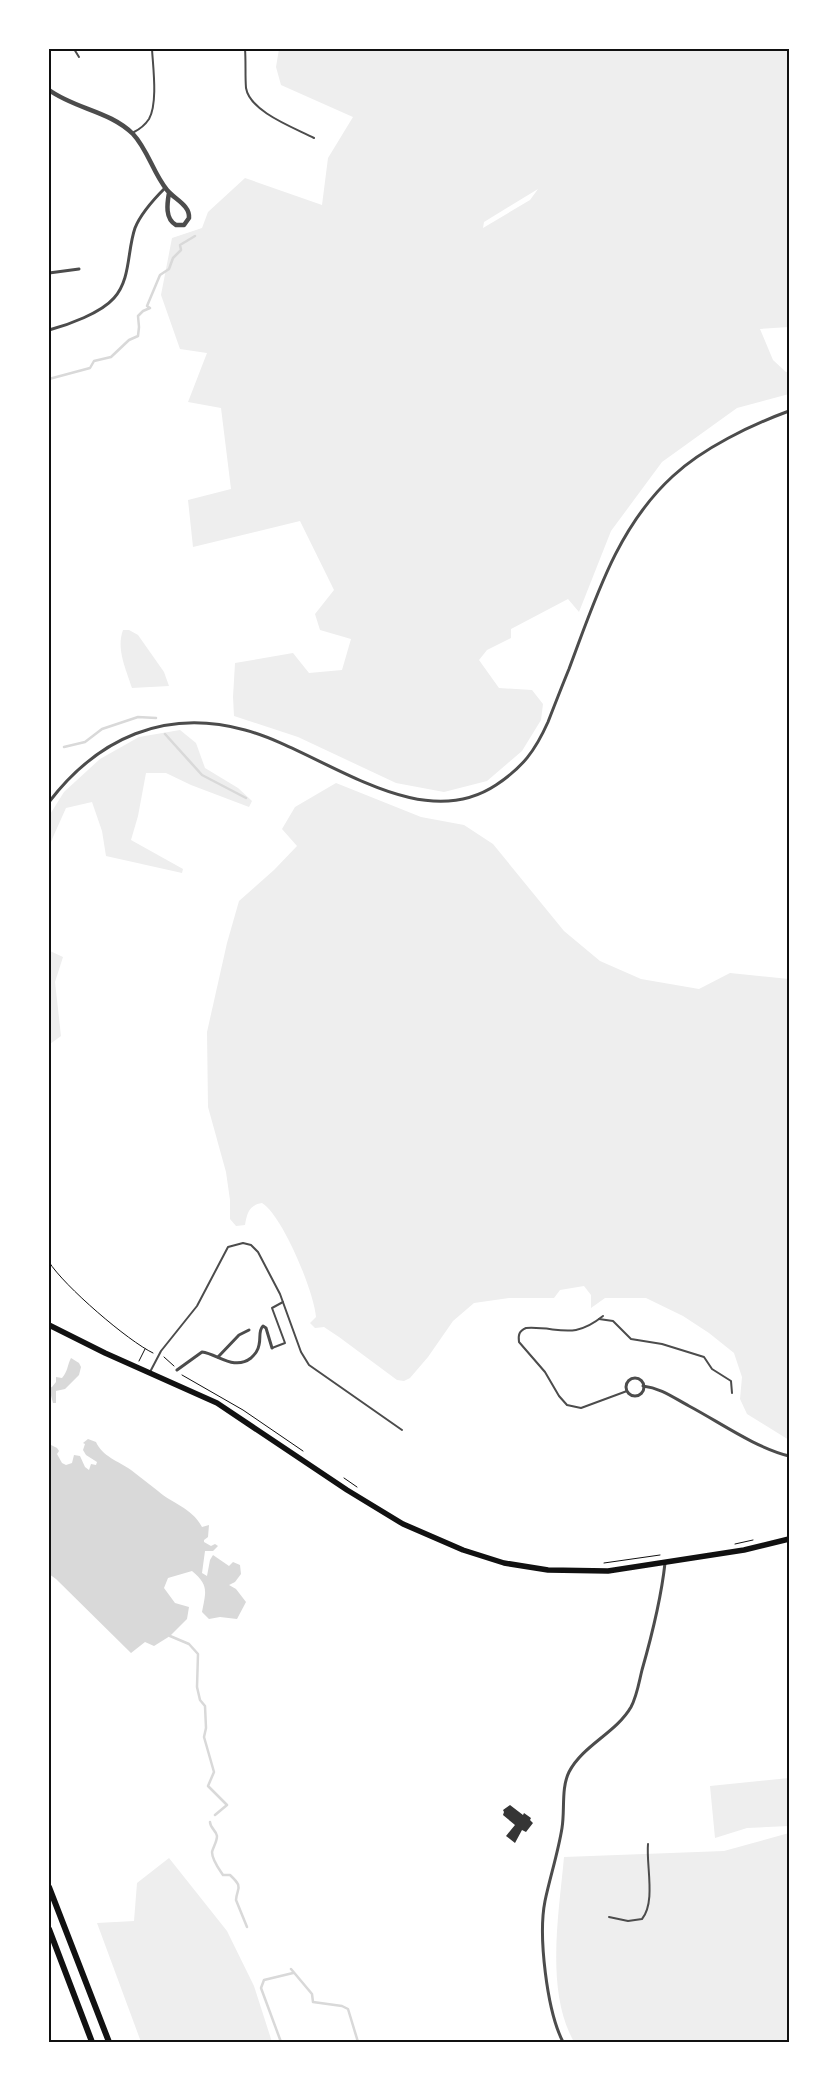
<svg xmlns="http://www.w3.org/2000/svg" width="838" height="2091" viewBox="0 0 838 2091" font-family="'Noto Sans',sans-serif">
<rect width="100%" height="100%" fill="#fff"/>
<g fill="#eee" fill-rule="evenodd">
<path d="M279 49H789V327L760 329 773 360 786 372 789 371V394L737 408 662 462 611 531 579 612 568 599 511 629V638L487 650 479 660 499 688 532 690 543 704 541 720 522 751 487 781 444 792 396 783 298 737 234 716 233 697 235 663 293 653 309 673 342 670 351 639 320 630 315 614 334 590 300 521 193 547 188 500 231 489 221 408 188 402 207 353 180 349 161 295 172 238 202 228 208 212 245 178 322 205 328 158 353 117 281 85 276 67ZM538 189 530 200 483 228 484 222Z"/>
<path d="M123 630H129L138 635 164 672 169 686 132 688C126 669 116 649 123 630Z"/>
<polygon points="180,730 196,743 205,768 238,788 252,801 249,807 191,785 166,773 146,773 138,816 131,840 183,869 182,873 106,856 102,831 92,802 66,808 49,846 49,816 64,792 100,759 139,737"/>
<path d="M336 783 421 817 464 825 493 844 564 931 600 961 641 979 699 989 730 973 789 979V1440L747 1414 740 1399 742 1377 734 1353 709 1333 683 1316 646 1298H605L591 1308V1295L584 1286 560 1290 554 1298H509L474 1303 453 1321 428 1357 410 1378 404 1381 397 1380 339 1337 324 1327 315 1328 310 1323 316 1317C314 1292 283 1216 262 1203 249 1205 247 1213 245 1225L236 1226 230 1219V1200L226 1172 208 1107 207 1032 227 943 239 901 274 870 297 846 282 829 295 807Z"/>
<polygon points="49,940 50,951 63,957 55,982 61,1036 50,1044"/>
<polygon points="789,1778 789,1826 747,1828 715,1838 710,1786"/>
<path d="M789 1833V2042H574C545 1990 559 1914 564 1857L724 1851Z"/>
<polygon points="169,1858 227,1931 254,1986 272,2042 141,2042 97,1923 134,1921 137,1883"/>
</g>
<g fill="#d9d9d9">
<path d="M71 1358 79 1363 81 1367 79 1375 65 1389 56 1391V1403H53L49 1388 52 1387 56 1382V1377L62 1378C68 1371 67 1366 71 1358Z"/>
<path d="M88 1439 96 1442C102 1456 118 1461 131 1470 140 1477 149 1484 158 1491 174 1505 191 1507 202 1527L209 1525 208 1537 204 1540V1542L211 1546 215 1544 218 1546 213 1551H205L202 1573 207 1576 210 1560 213 1555 229 1566 233 1562 240 1565 241 1574 235 1582 229 1585 236 1589 246 1602 237 1619 220 1617 209 1619 202 1612C206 1591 209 1585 192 1571L168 1578 164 1588 175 1603 189 1607 187 1619 170 1636 154 1646 145 1642 131 1653 56 1579 49 1574V1444L57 1448 59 1451 57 1454 62 1463 66 1465 72 1463 74 1455 80 1456 85 1467 89 1470 91 1464 96 1465 97 1462 86 1455 83 1450 85 1444 83 1443Z"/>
</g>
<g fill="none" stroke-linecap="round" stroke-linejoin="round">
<g stroke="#d9d9d9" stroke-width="2.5">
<polyline points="49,379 90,368 94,361 111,357 129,340 138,336 139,327 138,316 143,311 150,308 147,306 160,275 169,269 173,258 181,250 180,245 195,236"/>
<polyline points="165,734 202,775 246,798"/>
<polyline points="64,747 85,742 102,729 138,717 156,718"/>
<polyline points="170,1636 189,1644 198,1654 197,1687 200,1700 205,1706 206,1728 204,1737 214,1772 208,1786 227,1805 215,1815"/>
<path d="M210 1822C210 1828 216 1830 217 1836 217 1842 213 1847 212 1852 212 1860 219 1869 223 1875H230C244 1888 237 1887 236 1900L247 1927"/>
<polyline points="291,1969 312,1994 313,2002 342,2006 348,2009 358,2042"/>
<polyline points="281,2042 261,1988 264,1980 293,1973"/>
</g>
</g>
<polygon fill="#353535" points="510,1805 523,1815 524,1813 531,1818 530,1820 533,1823 526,1832 522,1830 515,1843 506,1836 515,1825 503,1815 504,1812 503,1810"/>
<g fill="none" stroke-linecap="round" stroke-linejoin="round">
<g stroke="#111" stroke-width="1">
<path d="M49 1262C64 1286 128 1341 153 1353"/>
<polyline points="164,1357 174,1366"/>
<polyline points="139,1361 145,1349"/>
<polyline points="182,1375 243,1410 303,1451"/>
<polyline points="344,1478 357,1487"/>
<polyline points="735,1544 753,1540"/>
<polyline points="604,1563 660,1555"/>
</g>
<g stroke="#4c4c4c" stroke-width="2">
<polyline points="74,49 79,57"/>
<path d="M245 49C246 62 245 75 246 88 250 112 295 128 314 138"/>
<path d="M134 132C140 129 145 125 149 119 158 103 153 67 152 49"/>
<path d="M603 1316C572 1341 559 1326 526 1328 519 1331 518 1335 519 1342L545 1372 559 1396 567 1405 581 1408 627 1391"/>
<polyline points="599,1319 613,1321 631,1339 662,1344 704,1357 712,1369 731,1381 732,1393"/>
<polyline points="272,1348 285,1343 272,1308 283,1302"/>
<polyline points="150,1372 161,1351 197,1306 228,1247 243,1243 251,1245 258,1252 280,1294 301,1352 309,1365 402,1430"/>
<path d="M609 1917 628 1921 642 1919C656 1902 646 1865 648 1844"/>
</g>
<g stroke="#4c4c4c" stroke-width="3">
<polyline points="49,273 79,269"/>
<path d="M49 330C68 325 101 313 114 298 131 279 127 251 135 228 141 213 154 199 165 188"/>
<path d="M49 802C98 738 165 708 245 730 321 750 418 837 496 785 523 767 535 751 548 722 555 704 562 686 569 669 595 600 617 527 673 476 703 448 751 425 789 411"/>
<polyline points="218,1357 239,1335 249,1330"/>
<path d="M177 1370 202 1352C218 1354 234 1371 251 1358 255 1354 258 1351 259 1345 261 1338 258 1331 263 1326L266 1328 272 1348"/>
<circle cx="635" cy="1387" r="9"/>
<path d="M643 1386C661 1388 674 1398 689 1406 721 1423 754 1447 789 1456"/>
<path d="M563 2042C547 2011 538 1936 545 1901 550 1877 558 1853 562 1828 565 1810 561 1788 569 1772 583 1745 616 1733 631 1707 637 1696 639 1682 642 1670 652 1635 661 1600 665 1563"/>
</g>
<path stroke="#4c4c4c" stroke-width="4.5" d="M49 90C75 109 110 111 133 134 148 150 153 173 167 190 174 199 190 205 189 218L184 225H176C165 219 167 204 169 193"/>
<polyline stroke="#111" stroke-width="5.5" points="49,1325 105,1353 217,1403 347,1490 403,1524 463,1550 504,1563 548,1570 608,1571 744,1550 789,1539"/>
<g stroke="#111" stroke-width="6">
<polyline points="49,1887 109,2042"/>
<polyline points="49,1929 92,2042"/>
</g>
</g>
<rect width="838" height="2091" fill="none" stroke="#ffffff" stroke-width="100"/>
<rect x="50" y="50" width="738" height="1991" fill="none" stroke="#111" stroke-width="2"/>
</svg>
